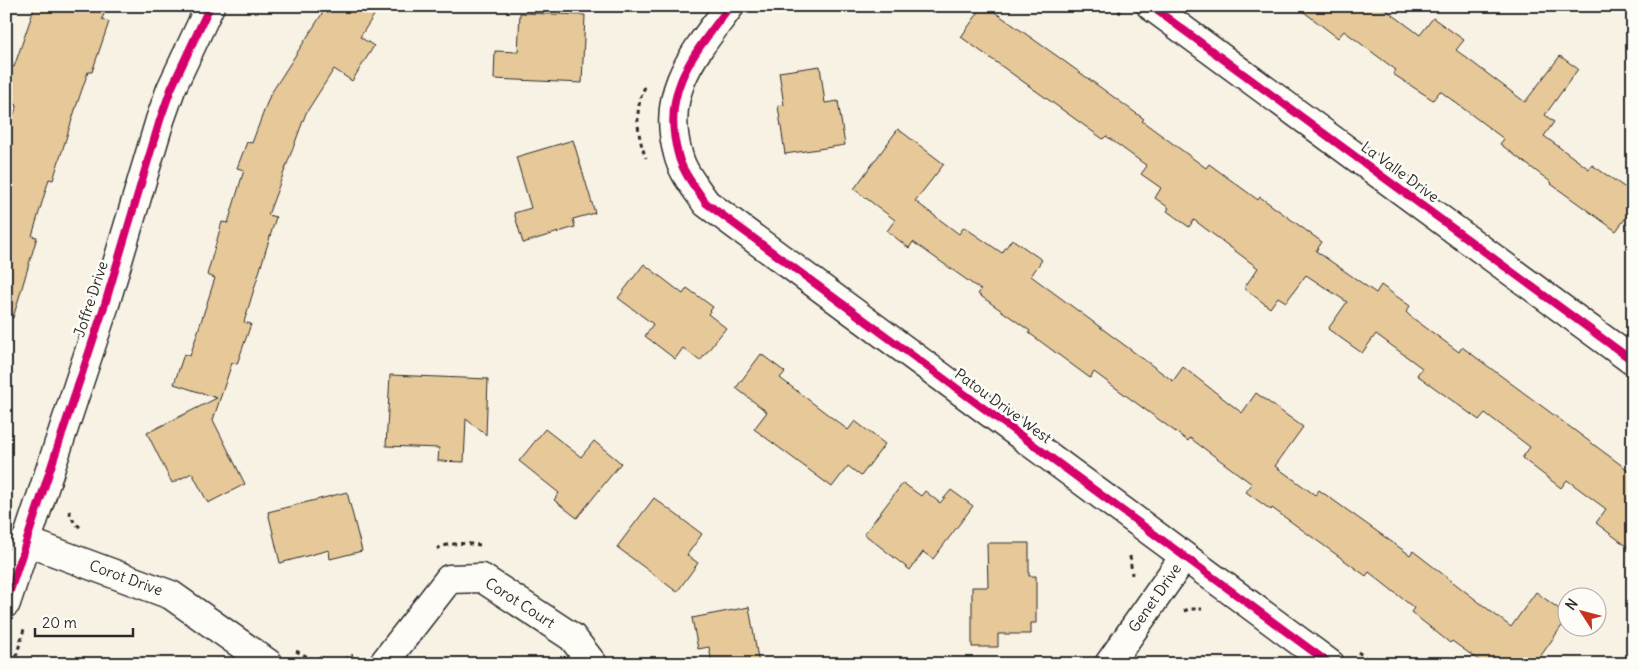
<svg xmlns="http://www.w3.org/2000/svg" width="1639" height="670" viewBox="0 0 1639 670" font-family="Delius,sans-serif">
<rect width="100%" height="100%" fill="#f8f2e4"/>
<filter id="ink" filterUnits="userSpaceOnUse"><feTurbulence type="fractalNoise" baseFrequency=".02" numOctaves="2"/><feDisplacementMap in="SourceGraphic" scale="10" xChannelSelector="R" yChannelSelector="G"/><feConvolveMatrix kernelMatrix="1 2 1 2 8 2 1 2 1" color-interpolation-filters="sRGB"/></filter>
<g filter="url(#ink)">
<g fill="#e6c899" stroke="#2b2b2b">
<polygon points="35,6 107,6 102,19 109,22 92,72 88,72 76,107 53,180 49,179 32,236 37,237 13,318 6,317 6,138 17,105 6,102 6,64 14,67"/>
<polygon points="327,6 380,6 360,37 374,46 352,81 334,69 306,113 268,215 276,217 244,322 251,324 237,364 232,363 213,420 245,484 208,503 192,473 172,483 147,433 217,398 174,384 184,354 190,356 215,278 207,275 222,222 228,223 244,170 237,168 247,142 252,143 270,95"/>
<polygon points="983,6 986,6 1057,56 1144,119 1142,121 1206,168 1209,164 1258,200 1260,197 1322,242 1316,251 1376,293 1381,285 1410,306 1406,312 1410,316 1459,352 1462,347 1632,473 1633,472 1633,551 1596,523 1606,509 1567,480 1561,488 1522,458 1530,447 1485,413 1479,420 1417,375 1422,368 1376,334 1362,353 1328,329 1347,302 1306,275 1286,302 1278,297 1270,308 1244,288 1258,268 1194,220 1189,227 1167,211 1169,208 1155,198 1161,188 1141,174 1147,166 1106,136 1103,139 961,37"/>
<polygon points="1296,6 1381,6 1420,35 1433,18 1464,40 1456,50 1525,102 1560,56 1578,69 1545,115 1554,122 1544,136 1589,169 1592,165 1633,193 1633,208 1616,231 1551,184 1552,183 1500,144 1504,139 1440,91 1433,100 1393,74 1396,70 1344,31 1338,38"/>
<polygon points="520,13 585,15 582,83 494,79 495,51 518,52"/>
<polygon points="820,66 825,103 838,101 845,145 785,154 778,106 784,105 779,72"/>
<polygon points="898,129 944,164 915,201 959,234 964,227 1002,253 1012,239 1042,260 1031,276 1173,381 1183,367 1242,413 1256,393 1303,427 1275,466 1315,495 1319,490 1410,555 1413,551 1511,627 1536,592 1566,614 1566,620 1535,664 1484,664 1452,641 1450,643 1411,612 1414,608 1369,572 1366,576 1272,508 1271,510 1246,492 1252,484 1190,438 1188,441 1094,372 1090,378 1029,333 1030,331 978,294 981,290 913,242 909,248 887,231 895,220 854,189"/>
<polygon points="573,140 595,213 573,219 575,227 523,243 514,213 531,208 516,157"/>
<polygon points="644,264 683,294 687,288 713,307 708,314 726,328 700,361 683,348 675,359 645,336 653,324 618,298"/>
<polygon points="761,354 785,372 780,378 848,430 855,421 885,444 861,476 848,466 832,487 754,429 767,412 736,388"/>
<polygon points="390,375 488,379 486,435 466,419 464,462 438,461 439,448 386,446"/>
<polygon points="545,429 581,457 594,441 621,463 577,518 554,500 559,493 519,461"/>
<polygon points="903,483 921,496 925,491 940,503 951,490 973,506 933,559 923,552 910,570 864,534"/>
<polygon points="347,492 362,551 330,559 329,550 280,563 268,512"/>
<polygon points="654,498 702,534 687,555 698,563 677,592 617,547"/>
<polygon points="987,543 1029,543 1029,576 1036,576 1036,623 1031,623 1031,634 998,634 998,647 972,647 972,587 988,587"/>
<polygon points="749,607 759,664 712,664 709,647 698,649 692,618"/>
</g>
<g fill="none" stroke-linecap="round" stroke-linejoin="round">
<defs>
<g id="street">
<path d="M730 6C695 53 660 90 678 154 682 172 696 188 706 203L1330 664"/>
<polyline points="1151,6 1633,361"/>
<polyline points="25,541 171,595 269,664"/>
<polyline points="6,603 105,304 160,120 171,89 210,6"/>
<polyline points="383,664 449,579 482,578 572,637 593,664"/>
<polyline points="1109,664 1184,557"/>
</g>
</defs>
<use href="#street" stroke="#2b2b2b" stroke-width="31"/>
<g stroke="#2b2b2b" stroke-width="3" stroke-dasharray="4 4" stroke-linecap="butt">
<polyline points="1112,6 1121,13"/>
<path d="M645 87C634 108 637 136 646 158"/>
<polyline points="69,511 74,522 81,528"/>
<path d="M437 549C449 542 466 543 480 545"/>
<polyline points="1130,556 1132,575"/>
<polyline points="1184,611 1189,609 1202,609"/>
<polyline points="296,651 320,663 325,664"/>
<polyline points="1358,652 1374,664"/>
<polyline points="14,664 24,629"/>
<polyline points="338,664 353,655"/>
</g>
<use href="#street" stroke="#fdfcf7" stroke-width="28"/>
<defs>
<g id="cycleway">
<path d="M730 6C695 53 660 90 678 154 682 172 696 188 706 203L1330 664"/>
<polyline points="1151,6 1633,361"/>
<polyline points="6,603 105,304 160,120 171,89 210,6"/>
</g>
</defs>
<use href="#cycleway" stroke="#fdfcf7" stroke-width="11"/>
<use href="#cycleway" stroke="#d6006c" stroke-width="8"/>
</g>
</g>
<g text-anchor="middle" stroke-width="5" stroke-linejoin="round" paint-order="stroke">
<g font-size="15" fill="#2b2b2b" stroke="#fdfcf7">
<text transform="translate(1400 172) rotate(36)" y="5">La Valle Drive</text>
<text transform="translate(91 299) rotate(-72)" y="5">Joffre Drive</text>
<text transform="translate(1003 406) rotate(36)" y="5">Patou Drive West</text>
<text transform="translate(126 578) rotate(20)" y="5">Corot Drive</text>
<text transform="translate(1155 598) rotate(-55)" y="5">Genet Drive</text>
<text transform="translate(520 603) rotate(33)" y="5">Corot Court</text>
</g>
</g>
<rect width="1639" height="670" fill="none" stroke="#fdfcf7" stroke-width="25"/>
<rect x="12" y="12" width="1614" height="645" fill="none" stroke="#2b2b2b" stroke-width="2" filter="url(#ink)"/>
<g transform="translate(1582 612) rotate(306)"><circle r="24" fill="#fdfcf7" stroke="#a9a8a5"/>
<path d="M0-4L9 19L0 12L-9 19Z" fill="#c8321e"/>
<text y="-8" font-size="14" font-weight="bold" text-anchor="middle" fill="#2b2b2b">N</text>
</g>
<path d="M35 628v8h98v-8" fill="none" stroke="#2b2b2b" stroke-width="2.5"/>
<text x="42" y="628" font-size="15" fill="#2b2b2b" stroke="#fdfcf7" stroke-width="4" paint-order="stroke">20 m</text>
</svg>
